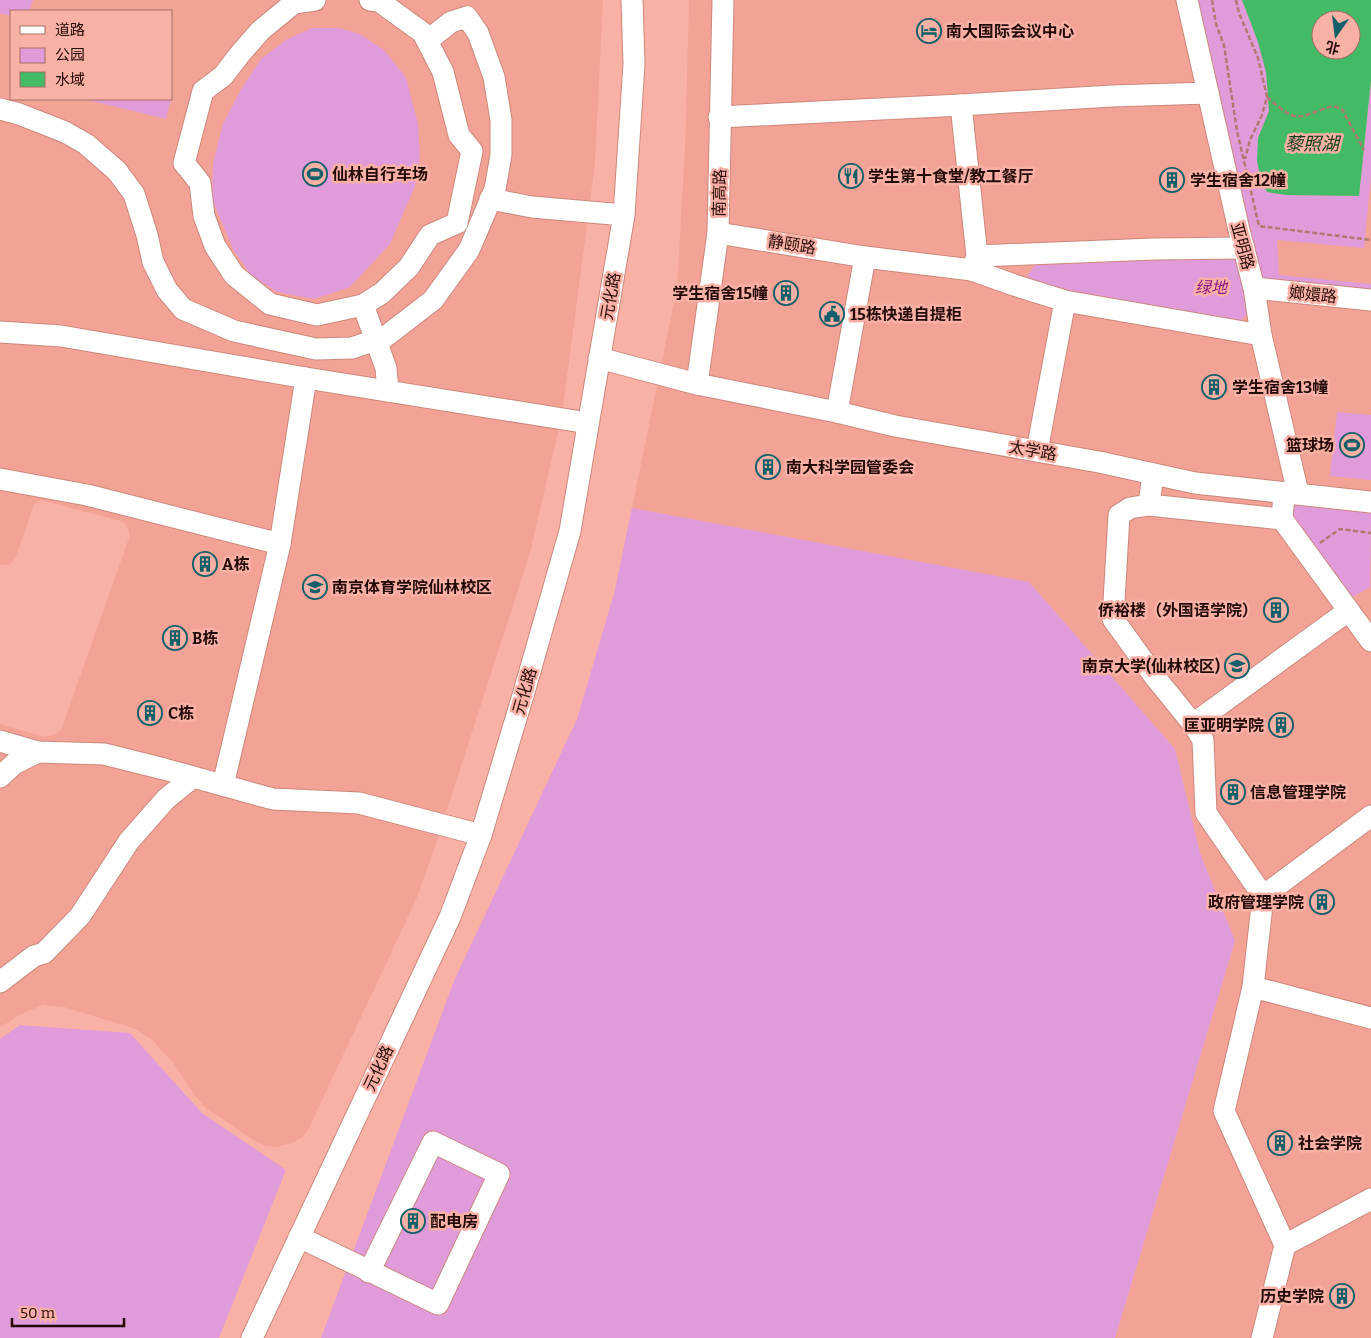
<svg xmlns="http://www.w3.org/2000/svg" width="1371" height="1338" viewBox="0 0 1371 1338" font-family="Bitter,'Noto Sans SC',serif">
<rect width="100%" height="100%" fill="#fab1a5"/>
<g fill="#f3a396" fill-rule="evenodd">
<path d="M0 0H603L595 164 562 415 530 553 434 850 415 902 308 1130 301 1138 289 1144 276 1147 265 1146 253 1140 206 1108 196 1097 172 1061 150 1038 133 1028 64 1007 43 1005 19 1015 0 1028V724L45 737 55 734 61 730 129 538V532L126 525 121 521 40 500 34 505 15 559 9 565H0ZM11 11H171V99H11Z"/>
<path d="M689 0H1371V1338H1115L1235 941 1200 853 1175 749 1030 583 632 508 677 287 685 149ZM1321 20H1351V50H1321Z"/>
</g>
<g fill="#e09bda">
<polygon points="0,0 33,0 29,11 11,11 11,16 0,13"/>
<polygon points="1198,0 1242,0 1258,42 1266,72 1269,111 1258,138 1267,192 1286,195 1359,196 1371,80 1371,176 1364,248 1277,240 1279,275 1371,284 1371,294 1261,283"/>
<polygon points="312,28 339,28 360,34 385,51 406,78 418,124 420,159 415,186 390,244 350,287 314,299 277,292 251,275 234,251 212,199 213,163 223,124 240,91 261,59 286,40"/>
<polygon points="84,99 171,99 166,119"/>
<polygon points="1236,257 1249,313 1237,323 1053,289 1027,276 1035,265"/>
<polygon points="1337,412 1371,415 1371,480 1330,476"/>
<polygon points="1299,500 1371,509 1370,587 1353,597 1346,597 1292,518 1293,506"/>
<polygon points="632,508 1029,582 1175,749 1200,853 1235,941 1115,1338 321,1338 454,981 577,719 614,594"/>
<polygon points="20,1025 130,1033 202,1113 286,1170 219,1338 0,1338 0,1039"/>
</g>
<path fill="#43bb66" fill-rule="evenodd" d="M1242 0H1371V80L1359 196 1286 195 1267 192 1261 180 1257 161 1258 138 1269 111 1266 72 1258 42ZM1321 20H1351V50H1321Z"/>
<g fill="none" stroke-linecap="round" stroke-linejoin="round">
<defs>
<g id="minor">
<polyline points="315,0 294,3 260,31 240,54 223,76 203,91 184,163 200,183 204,216 215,246 234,275 270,304 317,315 363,305 382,293 409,267 430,235 457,223 472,151 459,135 443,72 423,33 379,1 370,0"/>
<polyline points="1187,0 1239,230 1254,288 1261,335 1298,493"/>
<polyline points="0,109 19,114 65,132 86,144 117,171 134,194 147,235 153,262 167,290 183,309 234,331 316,349 352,348 385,337 433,300 469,250 495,189 501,155 501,120 494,77 478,33 467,17 451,22 427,41"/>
<polyline points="719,117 961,105"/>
<polyline points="490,199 532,207 624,215"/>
<polyline points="718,233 865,257 972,270 977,256 1154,249 1244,248"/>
<polyline points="977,256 961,105 1112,96 1208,93"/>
<polyline points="972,270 1014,285 1065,301 1261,335"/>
<polyline points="1254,288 1371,300"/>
<polyline points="363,305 386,368 388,391"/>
<polyline points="0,332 61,336 306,378 588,423"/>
<polyline points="599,358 697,384 837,412 895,426 1099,462 1195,483 1371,502"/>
<polyline points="697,384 718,233 723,0"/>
<polyline points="837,412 865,257"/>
<polyline points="1037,451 1065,301"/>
<polyline points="1153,474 1149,505 1282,519"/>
<polyline points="0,479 87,495 280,544"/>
<polyline points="1284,494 1282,519 1371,641"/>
<polyline points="1149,505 1130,508 1119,515 1113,619 1155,677 1193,724 1348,611"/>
<polyline points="1193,724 1203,740 1206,813 1263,896 1371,816"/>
<polyline points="0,741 38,752 104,754 164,769 273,799 359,803 481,835"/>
<polyline points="0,777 14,764 38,752"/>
<polyline points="223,785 280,544 306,378"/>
<polyline points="1263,896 1253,987 1371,1018"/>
<polyline points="0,982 34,956 44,953 80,916 129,841 166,799 193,777"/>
<polyline points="1253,987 1224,1111 1285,1245 1371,1199"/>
<polyline points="299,1237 438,1304 499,1174 433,1142 369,1272"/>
<polyline points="252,1338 450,917 481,835 524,692 570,531 624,215 634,64 632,0"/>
<polyline points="1262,1338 1285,1245"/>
</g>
</defs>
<use href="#minor" stroke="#cd877c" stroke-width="23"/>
<g stroke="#b27970" stroke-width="2.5" stroke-dasharray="5 2.5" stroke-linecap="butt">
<polyline points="1212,0 1216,24 1224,45 1237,131 1259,226 1371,240"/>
<polyline points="1236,0 1239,13 1258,58 1267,97 1262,115 1250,140 1245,159"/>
<path d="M1267 97C1300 126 1295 117 1333 106L1342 109 1364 150"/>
<polyline points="1320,543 1340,529 1371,533"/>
</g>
<use href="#minor" stroke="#fff" stroke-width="21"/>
</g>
<defs>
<symbol id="hotel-ring" viewBox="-11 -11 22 22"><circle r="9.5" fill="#fab1a5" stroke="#13606b" stroke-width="1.5"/><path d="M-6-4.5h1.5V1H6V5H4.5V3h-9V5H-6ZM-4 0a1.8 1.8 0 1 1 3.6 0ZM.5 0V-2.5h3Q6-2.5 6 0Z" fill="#13606b"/></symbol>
<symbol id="stadium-ring" viewBox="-11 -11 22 22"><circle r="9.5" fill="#fab1a5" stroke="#13606b" stroke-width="1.5"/><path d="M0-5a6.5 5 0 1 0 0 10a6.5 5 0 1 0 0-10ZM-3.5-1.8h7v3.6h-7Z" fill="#13606b"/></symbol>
<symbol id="restaurant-ring" viewBox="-11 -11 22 22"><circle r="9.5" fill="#fab1a5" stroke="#13606b" stroke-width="1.5"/><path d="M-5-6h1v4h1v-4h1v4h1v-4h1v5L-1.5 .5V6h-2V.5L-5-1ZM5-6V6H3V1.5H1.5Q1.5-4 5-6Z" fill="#13606b"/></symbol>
<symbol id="building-ring" viewBox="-11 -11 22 22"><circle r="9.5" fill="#fab1a5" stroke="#13606b" stroke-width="1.5"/><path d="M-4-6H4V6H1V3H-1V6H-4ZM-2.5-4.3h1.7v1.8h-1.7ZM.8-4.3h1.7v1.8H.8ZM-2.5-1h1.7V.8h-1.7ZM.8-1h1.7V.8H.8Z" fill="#13606b"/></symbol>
<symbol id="civic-ring" viewBox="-11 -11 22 22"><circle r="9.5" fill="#fab1a5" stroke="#13606b" stroke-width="1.5"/><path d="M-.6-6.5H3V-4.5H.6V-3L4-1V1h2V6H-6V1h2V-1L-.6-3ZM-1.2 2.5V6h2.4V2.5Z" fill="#13606b"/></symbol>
<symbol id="university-ring" viewBox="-11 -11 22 22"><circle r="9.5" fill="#fab1a5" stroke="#13606b" stroke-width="1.5"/><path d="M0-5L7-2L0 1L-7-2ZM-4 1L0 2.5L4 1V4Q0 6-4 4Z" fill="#13606b"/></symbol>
</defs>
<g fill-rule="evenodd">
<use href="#hotel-ring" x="915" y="17" width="28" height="28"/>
<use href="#stadium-ring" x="301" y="160" width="28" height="28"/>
<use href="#restaurant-ring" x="837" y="162" width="28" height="28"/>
<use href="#building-ring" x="1158" y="166" width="28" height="28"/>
<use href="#building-ring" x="772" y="279" width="28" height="28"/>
<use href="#civic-ring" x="818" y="300" width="28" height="28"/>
<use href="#building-ring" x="1200" y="373" width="28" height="28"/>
<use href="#stadium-ring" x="1338" y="431" width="28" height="28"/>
<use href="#building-ring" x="754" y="453" width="28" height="28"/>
<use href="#building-ring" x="191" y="550" width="28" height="28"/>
<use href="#university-ring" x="301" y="573" width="28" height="28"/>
<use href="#building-ring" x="1262" y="596" width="28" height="28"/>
<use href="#building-ring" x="161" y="624" width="28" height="28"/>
<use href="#university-ring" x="1223" y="652" width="28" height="28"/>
<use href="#building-ring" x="136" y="699" width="28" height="28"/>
<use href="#building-ring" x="1267" y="711" width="28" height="28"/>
<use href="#building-ring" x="1219" y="778" width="28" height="28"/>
<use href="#building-ring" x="1308" y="888" width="28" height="28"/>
<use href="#building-ring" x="1266" y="1129" width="28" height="28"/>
<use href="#building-ring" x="399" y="1207" width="28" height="28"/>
<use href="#building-ring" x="1328" y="1282" width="28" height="28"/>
</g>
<g text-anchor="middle" stroke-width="5" stroke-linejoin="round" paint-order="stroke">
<g font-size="16" font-weight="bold" fill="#230a07" stroke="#fab1a5" text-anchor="start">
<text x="946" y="37">南大国际会议中心</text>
<text x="332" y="180">仙林自行车场</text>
<text x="868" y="182">学生第十食堂/教工餐厅</text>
<text x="1190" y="186">学生宿舍12幢</text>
<text x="768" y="299" text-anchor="end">学生宿舍15幢</text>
<text x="850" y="320">15栋快递自提柜</text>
<text x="1232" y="393">学生宿舍13幢</text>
<text x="1334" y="451" text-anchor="end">篮球场</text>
<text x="786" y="473">南大科学园管委会</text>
<text x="222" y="570">A栋</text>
<text x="332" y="593">南京体育学院仙林校区</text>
<text x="1258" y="616" text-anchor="end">侨裕楼（外国语学院）</text>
<text x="192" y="644">B栋</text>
<text x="1220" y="672" text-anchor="end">南京大学(仙林校区)</text>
<text x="168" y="719">C栋</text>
<text x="1264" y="731" text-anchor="end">匡亚明学院</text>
<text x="1250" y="798">信息管理学院</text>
<text x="1304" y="908" text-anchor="end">政府管理学院</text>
<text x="1298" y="1149">社会学院</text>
<text x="430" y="1227">配电房</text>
<text x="1324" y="1302" text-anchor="end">历史学院</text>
</g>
<g font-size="16" fill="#230a07" stroke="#fab1a5">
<text transform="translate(719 193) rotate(-89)" y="6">南高路</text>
<text transform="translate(792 244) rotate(9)" y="6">静颐路</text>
<text transform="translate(1243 246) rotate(75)" y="6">亚明路</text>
<text transform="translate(1313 294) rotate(6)" y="6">嫏嬛路</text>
<text transform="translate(610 296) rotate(-80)" y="6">元化路</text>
<text transform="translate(1033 450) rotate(10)" y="6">太学路</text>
<text transform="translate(524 691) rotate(-74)" y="6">元化路</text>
<text transform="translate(378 1068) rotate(-65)" y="6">元化路</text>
</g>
<g font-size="16" font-style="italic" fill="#8d1689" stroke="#fab1a5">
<text x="1211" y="293">绿地</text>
</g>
<g font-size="18" font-style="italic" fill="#0a3b1a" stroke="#fab1a5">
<text x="1312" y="150">藜照湖</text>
</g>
</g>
<rect x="10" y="10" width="162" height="90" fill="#fab1a5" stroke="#a46e66"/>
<rect x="20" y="26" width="25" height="8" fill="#ffffff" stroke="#a46e66"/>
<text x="55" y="35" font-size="15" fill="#230a07">道路</text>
<rect x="20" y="48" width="25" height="15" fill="#e09bda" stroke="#a46e66"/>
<text x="55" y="60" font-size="15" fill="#230a07">公园</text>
<rect x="20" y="72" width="25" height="15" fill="#43bb66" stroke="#a46e66"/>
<text x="55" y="85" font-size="15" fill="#230a07">水域</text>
<g transform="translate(1336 35) rotate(194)"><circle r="24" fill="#fab1a5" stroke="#a46e66"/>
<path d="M0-4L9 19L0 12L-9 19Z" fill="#13606b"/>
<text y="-8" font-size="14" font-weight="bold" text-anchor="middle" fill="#230a07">北</text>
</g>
<path d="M12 1318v8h112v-8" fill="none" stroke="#230a07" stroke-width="2.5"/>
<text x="20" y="1318" font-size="15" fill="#230a07" stroke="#fab1a5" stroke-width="4" paint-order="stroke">50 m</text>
</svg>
